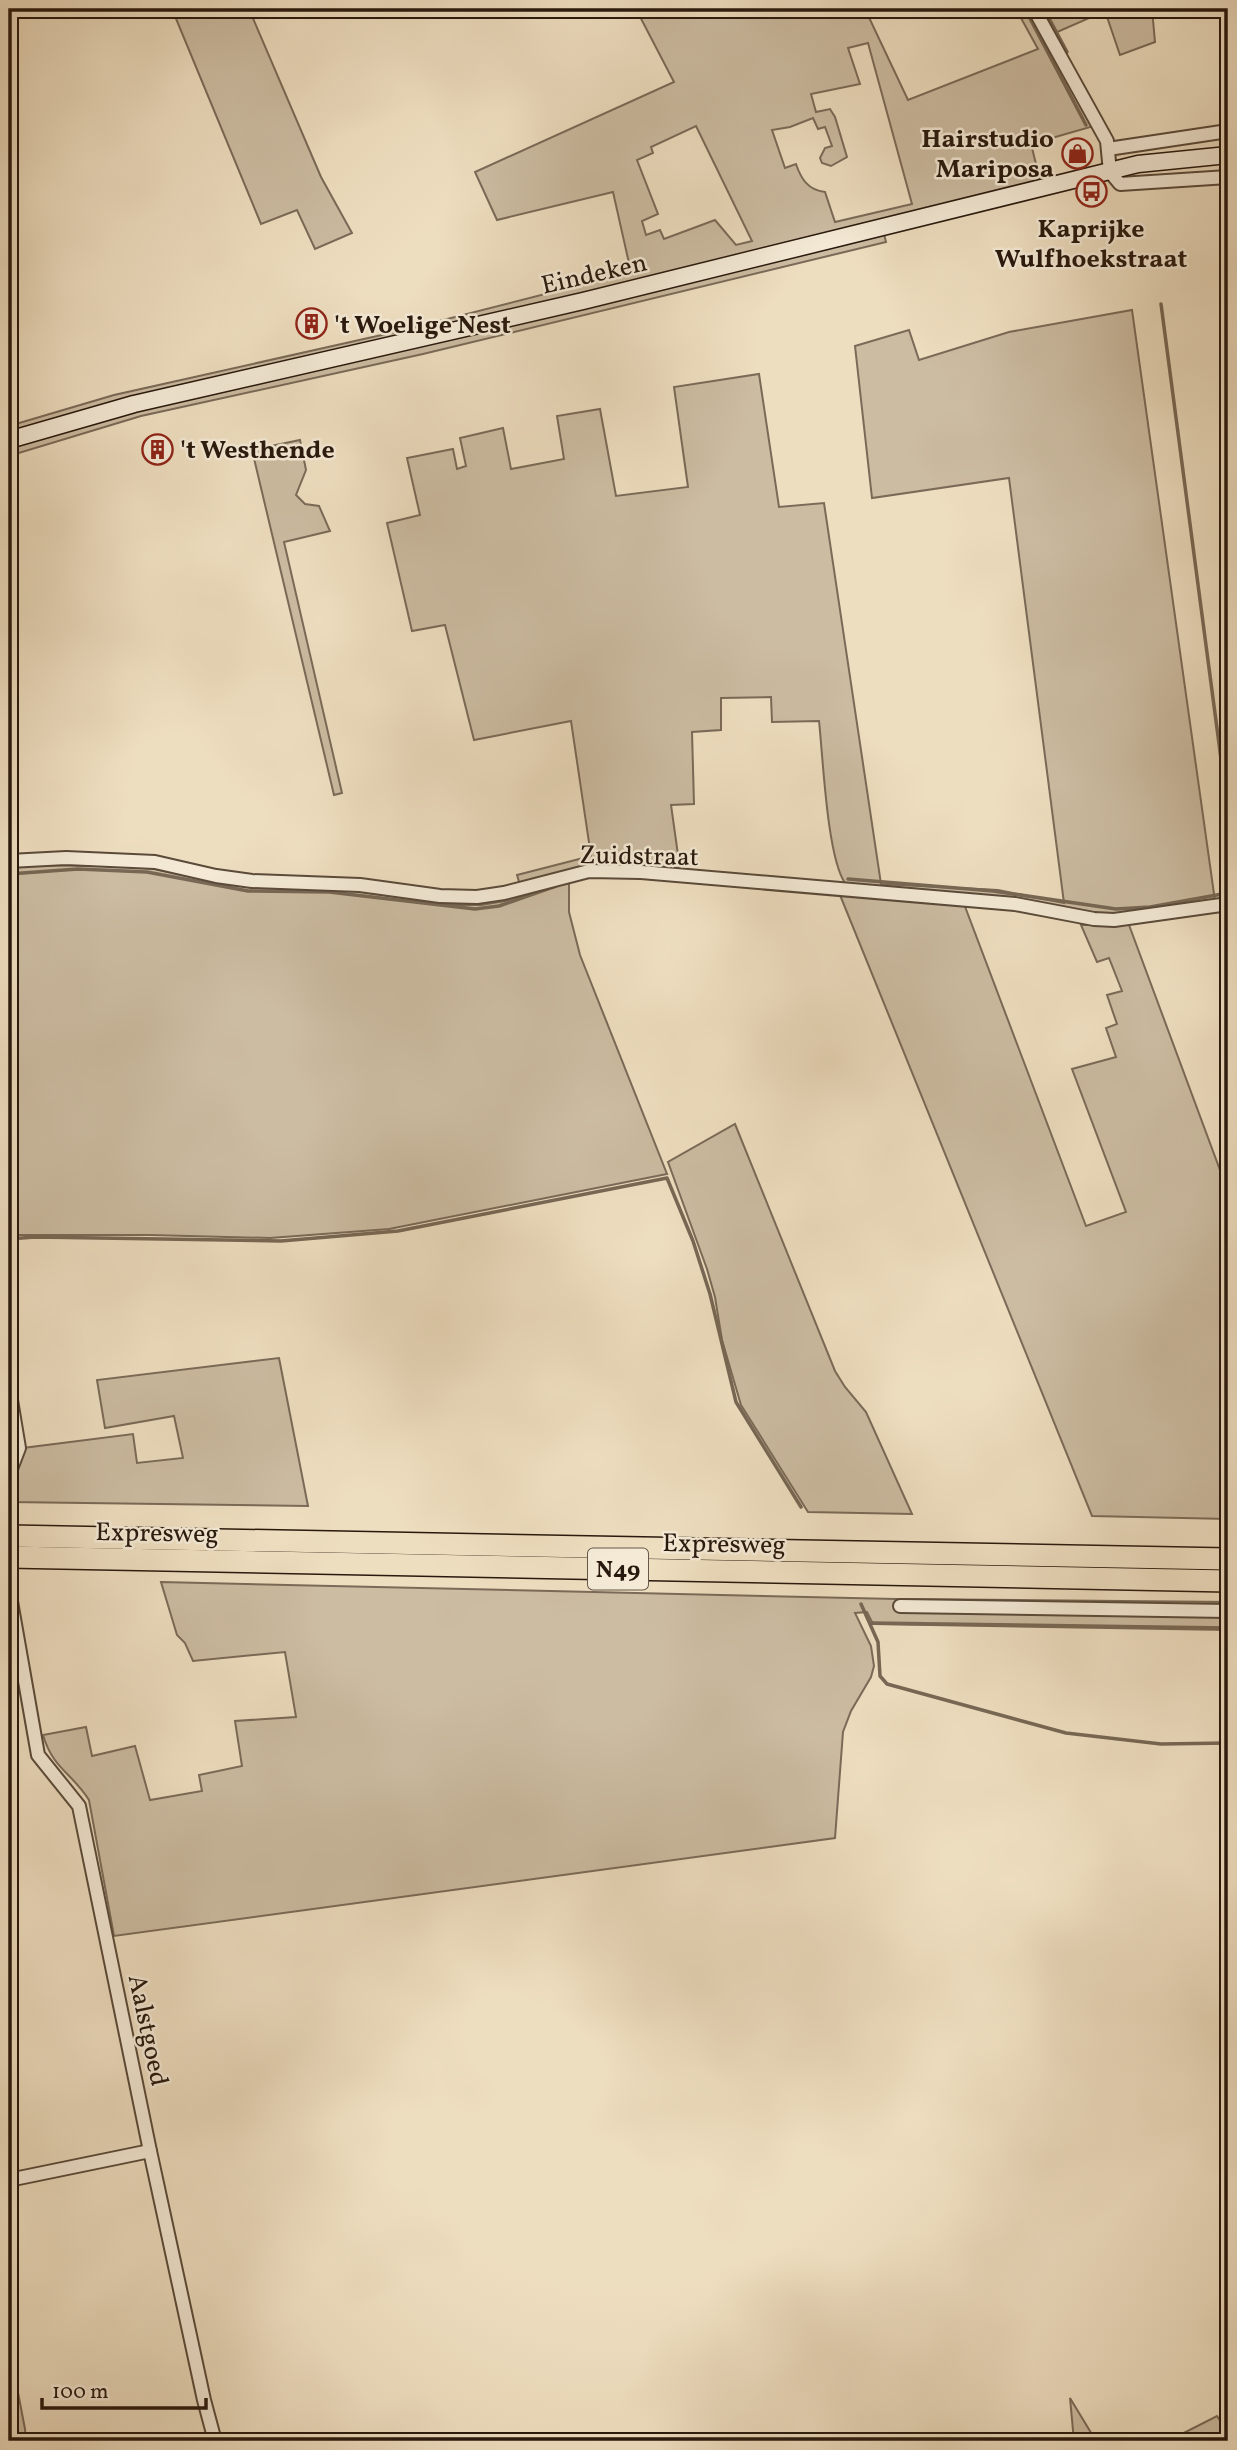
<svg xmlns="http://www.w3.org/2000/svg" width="1237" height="2450" viewBox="0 0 1237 2450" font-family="Vollkorn,serif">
<rect width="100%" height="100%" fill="#eedec0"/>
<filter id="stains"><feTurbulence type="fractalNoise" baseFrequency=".00286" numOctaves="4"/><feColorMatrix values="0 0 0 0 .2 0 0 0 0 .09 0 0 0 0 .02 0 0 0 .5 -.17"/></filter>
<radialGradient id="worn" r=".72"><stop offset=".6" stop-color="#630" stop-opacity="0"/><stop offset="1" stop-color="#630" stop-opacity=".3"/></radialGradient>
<g fill="#ccbca2" stroke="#7a6a58" stroke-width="2" fill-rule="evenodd">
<polygon points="172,9 249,9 321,177 352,233 315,249 297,210 261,224"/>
<path d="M636 9H865L908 100 1038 49 1016 9H1031L1094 126 1031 144 1041 184 9 435V426L114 395 404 330 631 272 613 192 497 220 475 172 674 82ZM868 43 912 204 835 222 825 192C808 190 801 179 796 164L785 168 772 130 790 127 813 118 818 129 825 127 832 146 825 148 820 158 822 163 831 166 847 157 835 117 830 109 816 112 811 94 860 84 848 48ZM696 126 752 241 736 245 715 220 664 239 660 230 646 235 642 221 658 214 637 160 653 153 651 147Z"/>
<polygon points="1042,9 1152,9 1155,42 1120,55 1105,11 1055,33"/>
<polygon points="884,234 886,242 423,354 141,416 9,456 9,446 79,424 258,384"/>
<path d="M1132 310 1215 901 1116 915 1088 914 845 883C827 857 823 757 819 721L772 722 771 697 721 698V730L692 732 694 804 671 805 680 869 594 865 569 870 520 885 517 875 591 856 571 721 474 740 445 625 412 631 387 523 420 515 407 458 453 449 457 469 466 466 460 438 503 428 511 469 564 459 557 416 600 409 616 496 688 487 674 387 759 374 779 507 824 503 881 884 998 890 1064 903 1009 478 872 498 855 346 909 330 919 360 1009 332Z"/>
<polygon points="300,440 306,470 296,495 305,504 319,506 330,531 284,542 342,793 334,795 252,450"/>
<polygon points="18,865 125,866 155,869 223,884 259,888 356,891 452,905 481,905 505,901 569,881 569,912 580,955 667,1174 389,1229 270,1238 150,1235 9,1235 9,869"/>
<polygon points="840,895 964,904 1086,1226 1126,1212 1072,1069 1116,1057 1106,1028 1117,1024 1107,995 1122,991 1109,958 1097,962 1081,925 1129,925 1223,1178 1228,1177 1228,1519 1092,1516"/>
<polygon points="735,1124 835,1371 845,1387 866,1412 912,1514 808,1512 741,1405 722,1340 715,1297 707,1269 668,1162"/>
<polygon points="279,1358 308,1506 9,1502 9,1485 23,1448 133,1434 137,1463 183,1458 174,1416 105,1428 97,1380"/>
<path d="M161 1582 896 1599 1228 1602V1630L873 1624 867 1612 855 1613 871 1646 874 1666 871 1677 851 1711 843 1732 835 1838 114 1936 89 1800C72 1773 53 1769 43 1735L86 1727 92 1756 135 1746 150 1800 202 1791 199 1775 242 1766 235 1721 296 1717 285 1652 193 1661 185 1643 177 1635Z"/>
<polygon points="9,2346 25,2429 26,2441 9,2441"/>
<polygon points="1070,2398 1096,2441 1074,2441"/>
<polygon points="1217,2416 1228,2433 1228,2441 1168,2441"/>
</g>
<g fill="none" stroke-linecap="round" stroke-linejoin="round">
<g stroke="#776754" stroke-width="3.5">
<polyline points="1025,9 1086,125"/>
<polyline points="1044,9 1067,52"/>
<polyline points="1161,304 1228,812"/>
<polyline points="9,874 78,869 147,872 248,891 329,892 475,909 499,906 556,886"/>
<polyline points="848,879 993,891 1116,909 1150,907 1228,893"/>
<polyline points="9,1239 35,1237 281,1241 398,1231 667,1178 693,1241 710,1294 736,1402 801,1507"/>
<polyline points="9,1579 11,1579"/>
<polyline points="861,1604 878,1642 880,1676 887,1684 1066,1733 1161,1744 1228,1743"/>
<polyline points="870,1623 1228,1628"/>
</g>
<defs>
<g id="street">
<polyline points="1034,9 1107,141 1110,172 1120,184 1228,177"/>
<polyline points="1108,149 1228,131"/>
<polyline points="9,861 66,858 155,862 216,876 252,881 360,885 440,896 477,897 504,893 589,871 641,872 1015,904 1094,919 1114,920 1228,904"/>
<polyline points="9,1388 19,1448 9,1474"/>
<polyline points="9,1590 38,1755 79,1806 150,2151 204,2400 215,2441"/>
<polyline points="900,1606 1228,1611"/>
<polyline points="9,2180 150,2151"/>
</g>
<polyline id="secondary" points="9,440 134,404 583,301 1138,164 1228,155"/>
<g id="highway">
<polyline points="9,1536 1228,1559"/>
<polyline points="9,1557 1228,1581"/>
</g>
</defs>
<use href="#street" stroke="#5a4a3a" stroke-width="16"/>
<use href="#secondary" stroke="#28180d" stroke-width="19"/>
<use href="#highway" stroke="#28180d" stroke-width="24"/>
<use href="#street" stroke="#f4ead6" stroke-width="12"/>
<use href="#secondary" stroke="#f4ead6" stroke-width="16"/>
<use href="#highway" stroke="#eedec0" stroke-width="21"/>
</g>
<defs>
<symbol id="shop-ring" viewBox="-11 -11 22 22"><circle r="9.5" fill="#f4ead6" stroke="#8f2418" stroke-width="1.5"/><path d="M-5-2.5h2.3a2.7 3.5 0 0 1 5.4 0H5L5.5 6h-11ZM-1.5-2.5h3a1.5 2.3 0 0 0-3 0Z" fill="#8f2418"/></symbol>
<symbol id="bus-ring" viewBox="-11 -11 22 22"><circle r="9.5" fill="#f4ead6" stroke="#8f2418" stroke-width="1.5"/><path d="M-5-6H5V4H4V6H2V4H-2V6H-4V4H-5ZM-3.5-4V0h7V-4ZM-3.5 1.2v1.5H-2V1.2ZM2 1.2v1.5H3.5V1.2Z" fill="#8f2418"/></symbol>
<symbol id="building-ring" viewBox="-11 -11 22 22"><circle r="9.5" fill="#f4ead6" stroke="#8f2418" stroke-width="1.5"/><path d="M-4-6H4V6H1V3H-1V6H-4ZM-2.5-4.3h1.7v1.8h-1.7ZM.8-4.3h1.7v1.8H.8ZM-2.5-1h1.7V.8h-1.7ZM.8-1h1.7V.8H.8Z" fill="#8f2418"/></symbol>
</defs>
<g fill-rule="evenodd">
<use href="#shop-ring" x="1060" y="136" width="35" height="35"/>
<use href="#bus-ring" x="1074" y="174" width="35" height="35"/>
<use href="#building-ring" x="294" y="306" width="35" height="35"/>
<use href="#building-ring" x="140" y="432" width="35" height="35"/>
</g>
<g text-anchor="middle" stroke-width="5" stroke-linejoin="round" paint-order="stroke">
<rect fill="#f4ead6" stroke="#655749" stroke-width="2" x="588" y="1548.5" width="60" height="41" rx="5"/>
<g font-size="24" font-weight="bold" fill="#28180d">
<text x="618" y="1577">N49</text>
</g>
<g font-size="26" font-weight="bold" fill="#28180d" stroke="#f4ead6" text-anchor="start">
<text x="1054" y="147" text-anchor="end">Hairstudio<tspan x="1054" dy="30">Mariposa</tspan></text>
<text x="1091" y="237" text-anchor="middle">Kaprijke<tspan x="1091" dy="30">Wulfhoekstraat</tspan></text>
<text x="334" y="333">'t Woelige Nest</text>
<text x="180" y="458">'t Westhende</text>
</g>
<g font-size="26" fill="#28180d" stroke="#f4ead6">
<text transform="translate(594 273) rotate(-13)" y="9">Eindeken</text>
<text transform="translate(639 855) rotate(1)" y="9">Zuidstraat</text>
<text transform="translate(157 1532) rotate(1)" y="9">Expresweg</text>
<text transform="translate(724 1543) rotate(1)" y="9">Expresweg</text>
<text transform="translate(149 2030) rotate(78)" y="9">Aalstgoed</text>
</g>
</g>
<rect width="1237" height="2450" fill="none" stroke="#eedec0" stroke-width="35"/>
<rect x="10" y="10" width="1216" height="2429" fill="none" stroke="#28180d" stroke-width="3.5"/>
<rect x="18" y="18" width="1202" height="2415" fill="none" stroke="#28180d" stroke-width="2"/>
<path d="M42 2398v10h164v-10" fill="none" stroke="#28180d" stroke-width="3.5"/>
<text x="52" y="2398" font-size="21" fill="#28180d" stroke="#f4ead6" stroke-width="5" paint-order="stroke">100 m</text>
<rect width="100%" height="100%" filter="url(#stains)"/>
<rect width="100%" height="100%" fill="url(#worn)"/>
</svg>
